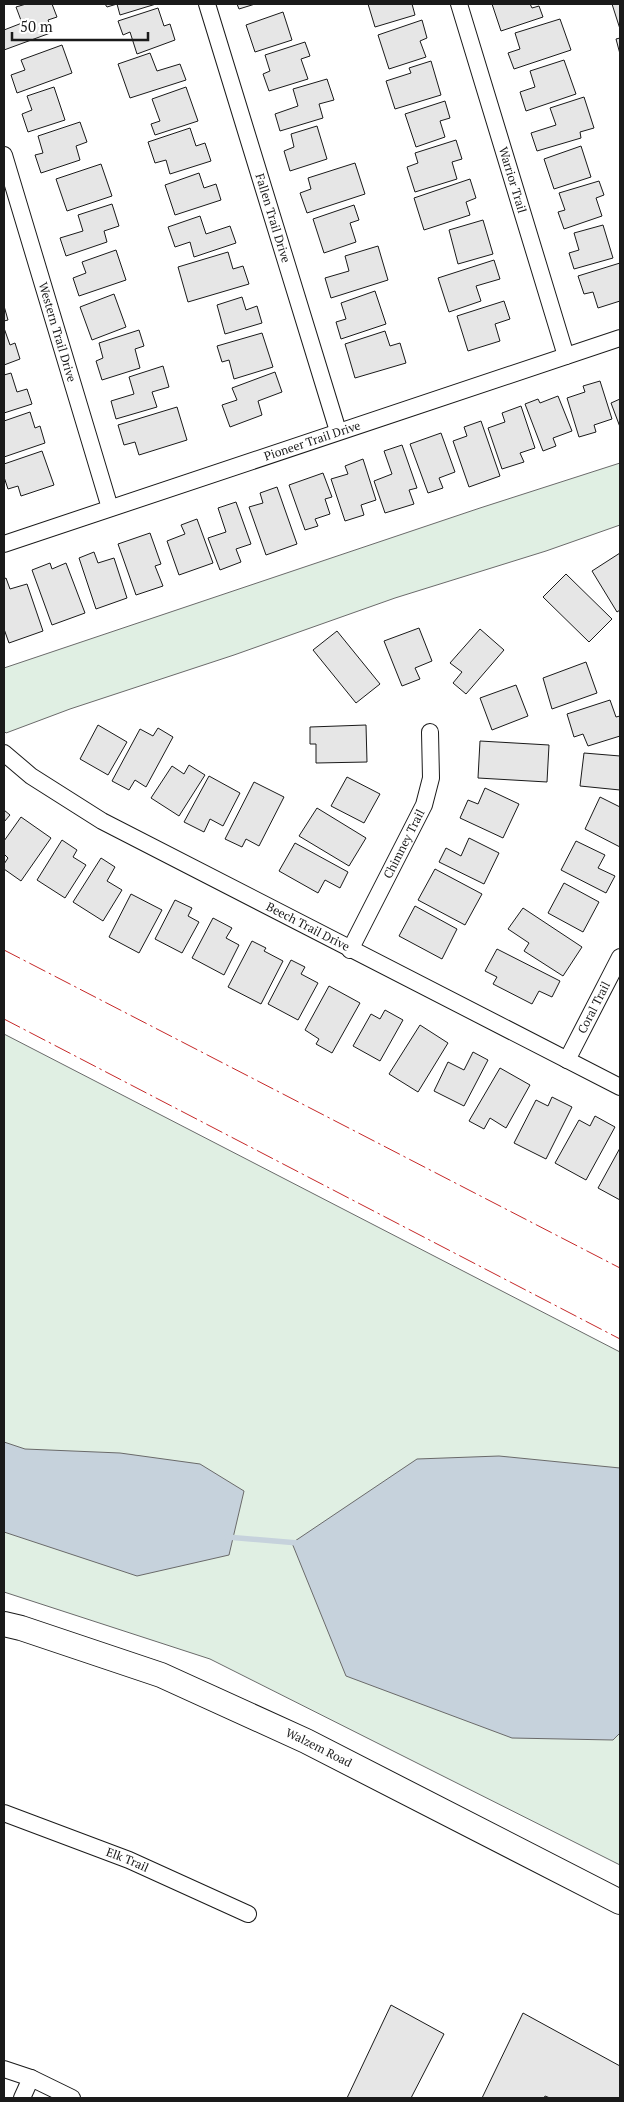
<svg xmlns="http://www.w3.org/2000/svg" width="624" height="2102" viewBox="0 0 624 2102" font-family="'PT Serif',serif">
<rect width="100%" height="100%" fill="#fff"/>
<g fill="#e0efe3" stroke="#6a6a6a">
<polygon points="620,463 620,525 546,551 395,598 234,655 70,709 6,733 4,731 4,668 480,508"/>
<polygon points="4,1034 620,1352 620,1865 210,1659 4,1592"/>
</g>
<g fill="#c6d2dc" stroke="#6a6a6a">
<polygon points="4,1442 25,1449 120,1453 200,1464 244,1491 229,1555 137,1576 4,1532"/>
<polygon points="499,1456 620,1468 620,1733 613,1740 512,1738 346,1676 292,1543 417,1459"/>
</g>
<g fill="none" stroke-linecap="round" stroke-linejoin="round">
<polyline stroke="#c6d2dc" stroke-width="5.5" points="227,1537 298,1543"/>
</g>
<g fill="#e6e6e6" stroke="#1a1a1a">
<polygon points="26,4 52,4 57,17 48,20 53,32 4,50 4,30 22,23 16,7"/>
<polygon points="105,4 156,4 120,15 117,4 107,7"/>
<polygon points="237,4 255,4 239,9"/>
<polygon points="368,4 412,4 415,15 375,27"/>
<polygon points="492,4 530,4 532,8 539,6 543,17 501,31"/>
<polygon points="612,4 620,4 620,29"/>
<polygon points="158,8 164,26 170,24 175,40 137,54 130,32 123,35 118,21"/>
<polygon points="283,12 292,40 255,52 246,25"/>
<polygon points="560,19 571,50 514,69 508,53 520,49 515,33"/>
<polygon points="422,20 427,38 420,41 426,57 389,69 378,35"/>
<polygon points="620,38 620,54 616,39"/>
<polygon points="305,42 310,56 301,59 308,79 269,91 263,74 270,71 265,55"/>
<polygon points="62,45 72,73 17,93 11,75 25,70 21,60"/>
<polygon points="150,53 157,71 180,64 186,80 130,98 118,64"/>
<polygon points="564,60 576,94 526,111 520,92 535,87 530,71"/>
<polygon points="431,61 441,95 395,109 386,81 411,73 409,68"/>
<polygon points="327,79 334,100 319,104 323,118 280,131 275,114 298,106 293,89"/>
<polygon points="54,87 65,120 28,132 22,114 32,110 27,96"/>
<polygon points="186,87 198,121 155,135 151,124 160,121 152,99"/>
<polygon points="584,97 594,128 580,132 581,138 537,151 531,133 556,125 550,108"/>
<polygon points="445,101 450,118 440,121 445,137 416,147 405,114"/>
<polygon points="80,122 87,142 76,146 80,160 41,173 35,155 43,153 38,136"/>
<polygon points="317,126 327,159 290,171 284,151 294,147 291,134"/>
<polygon points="190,128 196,146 205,143 211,161 170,174 166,160 155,163 148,142"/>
<polygon points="456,140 462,159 452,162 457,179 415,192 407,167 418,163 415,153"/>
<polygon points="581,146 591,177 554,189 544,159"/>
<polygon points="355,163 365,194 307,213 300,193 311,189 308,178"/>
<polygon points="101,164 112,196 67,211 56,179"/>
<polygon points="199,173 204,188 216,184 221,200 175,215 165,185"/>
<polygon points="470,179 476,198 466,202 470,215 424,230 414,198"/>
<polygon points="599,181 604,195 596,198 602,216 564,229 558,212 565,210 559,193"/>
<polygon points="112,204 119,226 104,231 107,242 66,256 60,238 83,231 78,215"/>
<polygon points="354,205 359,220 350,223 356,242 324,253 313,219"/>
<polygon points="200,216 206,234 230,226 236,243 194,257 190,242 175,247 168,227"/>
<polygon points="483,220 493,254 458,264 449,230"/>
<polygon points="603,225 613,258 574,269 569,253 579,250 574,233"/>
<polygon points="378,246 388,280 331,298 325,278 349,271 345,256"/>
<polygon points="116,250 126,280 79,296 73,278 86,273 82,262"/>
<polygon points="228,252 233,269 243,266 249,284 188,302 178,267"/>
<polygon points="494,260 500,279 476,286 481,301 449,312 438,278"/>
<polygon points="620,263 620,301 598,308 593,292 584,294 578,276"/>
<polygon points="375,291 386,324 341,339 336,322 346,319 341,303"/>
<polygon points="114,294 126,327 92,340 80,307"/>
<polygon points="242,297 246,310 257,306 262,323 225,334 217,305"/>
<polygon points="504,301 510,319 495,324 500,341 468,351 457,316"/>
<polygon points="4,306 8,320 4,321"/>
<polygon points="4,328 10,345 15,343 20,359 4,365"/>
<polygon points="139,330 144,346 135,349 140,368 102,380 96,361 103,358 99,343"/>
<polygon points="385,331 390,346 400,343 406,363 355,378 345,344"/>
<polygon points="262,333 273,367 234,379 229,360 222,362 217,346"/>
<polygon points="163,366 169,387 152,392 157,407 116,419 111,401 134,394 129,377"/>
<polygon points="275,372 282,392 258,401 262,415 230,427 222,405 237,400 232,388"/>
<polygon points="11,373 17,392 27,389 32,404 4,413 4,375"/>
<polygon points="600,381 612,419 594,425 596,432 579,437 567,398 585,392 583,386"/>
<polygon points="558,396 572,431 553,438 556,446 543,451 525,404 538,399 540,403"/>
<polygon points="620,399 620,427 611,403"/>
<polygon points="521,406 535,448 520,453 524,462 502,469 488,428 505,422 502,413"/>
<polygon points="177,407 187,440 139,455 135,442 124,445 118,425"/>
<polygon points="30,412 35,428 40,426 45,443 4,457 4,421"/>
<polygon points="481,421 500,476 469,487 453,441 467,436 464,427"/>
<polygon points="441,433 455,472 439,478 443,488 428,493 410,444"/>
<polygon points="402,445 417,488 409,490 414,504 385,513 374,481 392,474 384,451"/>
<polygon points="42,451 54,485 21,496 18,486 8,489 4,477 4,464"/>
<polygon points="363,459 376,500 361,505 364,515 345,521 331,479 348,474 345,466"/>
<polygon points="323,473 332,497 325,499 330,514 315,519 318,526 305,530 289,485"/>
<polygon points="277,487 297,544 266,555 249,507 263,503 260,493"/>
<polygon points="236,502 251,544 236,549 241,562 220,570 208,538 226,532 218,508"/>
<polygon points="197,519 213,563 179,575 167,541 185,534 181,525"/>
<polygon points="150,533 161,564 155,566 163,586 136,595 118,544"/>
<polygon points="94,552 98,563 114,558 127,598 96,609 79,558"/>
<polygon points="620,553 620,610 617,612 592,571"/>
<polygon points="50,563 52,569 66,563 85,613 52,625 32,570"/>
<polygon points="566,574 612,619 589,642 543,597"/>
<polygon points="6,578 10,589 27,584 43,631 9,643 4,629 4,579"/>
<polygon points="419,628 432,661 415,668 420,679 402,686 384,641"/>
<polygon points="480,629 504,650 466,694 453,683 462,672 450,663"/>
<polygon points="337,631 380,684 356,703 313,650"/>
<polygon points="586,662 597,693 552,709 543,678"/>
<polygon points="516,685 528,716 492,730 480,698"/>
<polygon points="610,700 616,717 620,716 620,736 588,746 583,734 574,737 567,714"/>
<polygon points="98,725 127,742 108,775 80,759"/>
<polygon points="366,725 367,762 316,763 316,744 310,744 310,727"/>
<polygon points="158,728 173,737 146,787 135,780 129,790 112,781 140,729 153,736"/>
<polygon points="480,741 549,745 547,782 478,778"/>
<polygon points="584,753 620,756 620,790 580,786"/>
<polygon points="189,765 205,775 179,816 151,798 172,766 184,774"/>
<polygon points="209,776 240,793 223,826 210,819 204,832 184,822"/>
<polygon points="347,777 380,794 364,823 331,806"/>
<polygon points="254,782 284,797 259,846 246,839 242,847 225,839"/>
<polygon points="485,788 519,804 503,838 460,818 468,800 478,804"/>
<polygon points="600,797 620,807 620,847 585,829"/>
<polygon points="317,808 366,838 349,866 299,836"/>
<polygon points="4,810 10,815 4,822"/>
<polygon points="21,817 51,838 21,881 4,869 4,864 8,858 4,854 4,841"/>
<polygon points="469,838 499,853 484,884 439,862 446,848 461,856"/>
<polygon points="62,840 77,850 73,857 86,865 65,898 37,880"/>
<polygon points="576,841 605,855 598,868 615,876 606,893 561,870"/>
<polygon points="295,843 348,872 340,888 325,880 318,893 279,871"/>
<polygon points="101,858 115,867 107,881 122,890 103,921 73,902"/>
<polygon points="435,869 482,894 465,925 418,900"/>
<polygon points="564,883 599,902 583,932 548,913"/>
<polygon points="131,894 162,910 139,953 109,937"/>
<polygon points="175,900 192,908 188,916 199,922 182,953 155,939"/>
<polygon points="415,906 457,929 442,959 399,936"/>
<polygon points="523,908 582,947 563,976 524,951 529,943 508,929"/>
<polygon points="213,918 232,928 226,938 239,945 224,975 192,958"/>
<polygon points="252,941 266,948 264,951 283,961 261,1004 228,987"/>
<polygon points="497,949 560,981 552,997 539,991 532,1004 493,984 497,977 485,971"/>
<polygon points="291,960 305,967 301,974 318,983 298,1020 268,1004"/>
<polygon points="329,986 360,1003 332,1053 316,1044 319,1039 305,1030"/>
<polygon points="385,1010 403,1020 380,1061 353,1046 371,1014 380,1019"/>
<polygon points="420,1025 448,1043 418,1092 389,1074"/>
<polygon points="473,1052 488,1060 464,1106 434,1091 448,1062 464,1070"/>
<polygon points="500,1068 530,1085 506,1128 490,1118 484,1129 469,1121"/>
<polygon points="552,1097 572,1107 546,1159 514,1143 536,1100 548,1106"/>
<polygon points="595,1116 615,1127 586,1180 555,1163 579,1120 590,1126"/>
<polygon points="620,1148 620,1200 598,1188"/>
<polygon points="391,2005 444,2034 411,2098 347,2098"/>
<polygon points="523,2013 620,2066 620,2098 550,2098 545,2096 544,2098 482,2098"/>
</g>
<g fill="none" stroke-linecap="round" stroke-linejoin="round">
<defs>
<g id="minor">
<path id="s1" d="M207 4 338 431"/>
<path id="s2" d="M459 4 566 356"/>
<path id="s3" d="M4 155 110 508"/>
<path id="s4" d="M4 544 620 338"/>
<path id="s5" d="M4 753 31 776 102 821 620 1087"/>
<path id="s6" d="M350 950 424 805 431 778 430 732"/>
<path id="s7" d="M567 1060 620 957"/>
<path id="s8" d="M4 1813 129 1860 248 1914"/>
<polyline points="4,2069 31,2078 72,2098"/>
<polyline points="22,2098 31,2078"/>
</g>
<g id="secondary">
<path id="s9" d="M4 1624 21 1628 161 1675 306 1741 620 1902"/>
</g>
</defs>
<use href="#minor" stroke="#1a1a1a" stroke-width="18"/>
<use href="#secondary" stroke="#1a1a1a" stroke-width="26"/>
<use href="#minor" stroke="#fff" stroke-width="16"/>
<use href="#secondary" stroke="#fff" stroke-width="24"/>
<g stroke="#c62828" stroke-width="1" stroke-dasharray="18 4 2.5 4" stroke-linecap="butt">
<polyline points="4,950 620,1268"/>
<polyline points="4,1019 620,1339"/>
</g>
</g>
<g text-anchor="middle" stroke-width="4" stroke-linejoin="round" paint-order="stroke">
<g font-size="12" fill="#1a1a1a" stroke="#fff">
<text dy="4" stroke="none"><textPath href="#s2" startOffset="184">Warrior Trail</textPath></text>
<text dy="4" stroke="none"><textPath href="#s1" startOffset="224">Fallen Trail Drive</textPath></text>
<text dy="4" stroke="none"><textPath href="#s3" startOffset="185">Western Trail Drive</textPath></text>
<text dy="4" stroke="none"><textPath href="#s4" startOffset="325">Pioneer Trail Drive</textPath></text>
<text dy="4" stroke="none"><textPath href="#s6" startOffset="119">Chimney Trail</textPath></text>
<text dy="4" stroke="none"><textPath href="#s5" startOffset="351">Beech Trail Drive</textPath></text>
<text dy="4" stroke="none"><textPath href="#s7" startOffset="59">Coral Trail</textPath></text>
<text dy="4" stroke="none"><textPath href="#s9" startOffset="339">Walzem Road</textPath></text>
<text dy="4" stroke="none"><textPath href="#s8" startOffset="132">Elk Trail</textPath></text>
</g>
</g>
<rect width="624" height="2102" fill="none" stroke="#1a1a1a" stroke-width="10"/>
<path d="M12 32v8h136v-8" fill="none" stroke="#1a1a1a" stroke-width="2.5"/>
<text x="20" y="32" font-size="15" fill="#1a1a1a" stroke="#ffffff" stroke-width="4" paint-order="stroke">50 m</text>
</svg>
